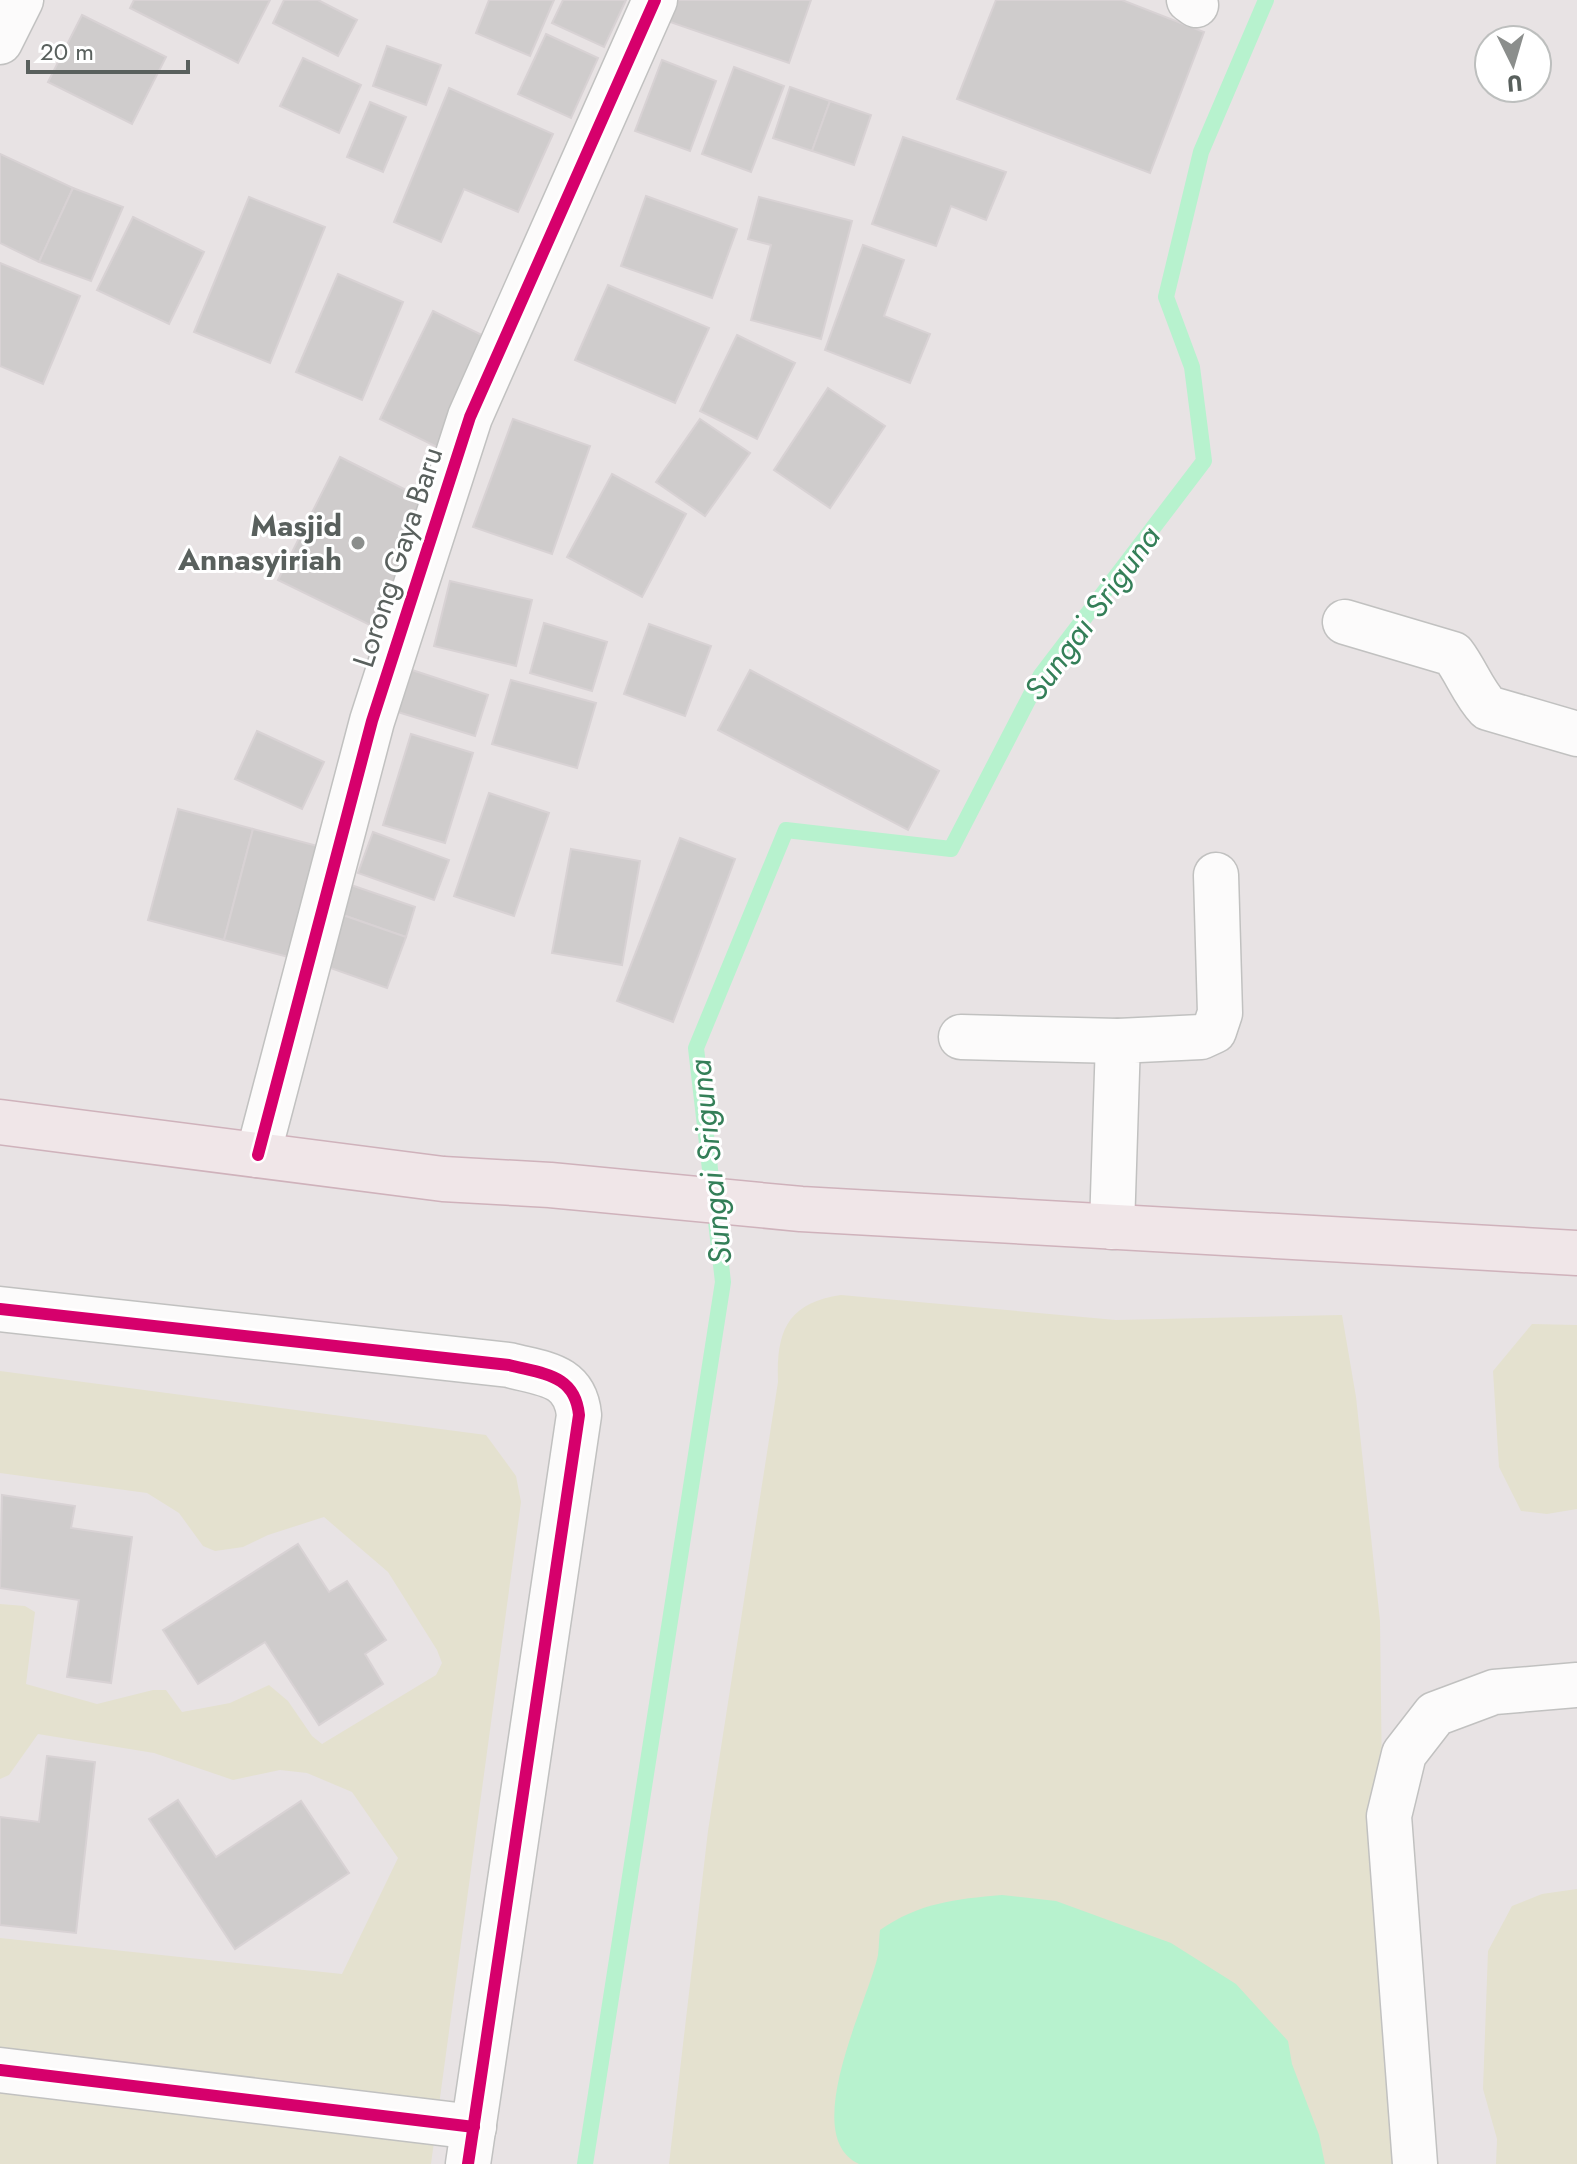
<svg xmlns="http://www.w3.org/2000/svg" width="1577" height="2164" viewBox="0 0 1577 2164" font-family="Jost,sans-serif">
<rect width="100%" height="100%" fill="#e8e3e4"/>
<g fill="#e4e1cf">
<path d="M841 1295 1116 1320 1342 1315 1356 1397 1380 1621 1383 1861 1428 2127 1439 2164H669L708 1831 778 1382C776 1330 788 1303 841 1295Z"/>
<polygon points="1532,1324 1577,1325 1577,1509 1547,1514 1521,1511 1499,1467 1493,1371"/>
<polygon points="0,1371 486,1435 516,1476 521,1502 431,2164 0,2164 0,1938 342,1974 398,1858 352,1792 307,1773 280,1770 233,1780 154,1753 38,1734 9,1775 0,1779 0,1604 25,1606 35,1612 26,1684 97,1704 153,1690 166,1690 182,1712 230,1703 269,1685 288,1701 312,1736 322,1744 436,1675 442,1663 437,1650 388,1572 324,1517 268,1535 243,1547 215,1551 203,1546 179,1513 147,1493 0,1473"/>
<polygon points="1577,1889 1577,2164 1496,2164 1497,2139 1483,2089 1488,1951 1512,1906 1542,1894"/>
</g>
<path fill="#b7f2ce" d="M1002 1895 1056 1901 1171 1943 1236 1984 1288 2041 1292 2064 1319 2135 1325 2164H859C798 2136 868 2002 878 1955 879 1947 879 1938 880 1930 919 1903 955 1899 1002 1895Z"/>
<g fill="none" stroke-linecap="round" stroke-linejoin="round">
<polyline stroke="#b7f2ce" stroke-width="16" points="585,2164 723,1282 696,1048 786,830 951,849 1041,675 1204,461 1192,367 1166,297 1201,152 1266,0"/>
</g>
<g fill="#cfcccc" stroke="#d8d2d4" stroke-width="2">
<polygon points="134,0 270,0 238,63 130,8"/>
<polygon points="284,0 318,0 357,20 338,56 273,23"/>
<polygon points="489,0 554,0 530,56 476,33"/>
<polygon points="563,0 626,0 604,47 552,23"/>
<polygon points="678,0 811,0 789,63 670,22"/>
<polygon points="996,0 1122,0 1204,32 1150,173 957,99"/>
<polygon points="82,15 166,57 132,124 48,82"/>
<polygon points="546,34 598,58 571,118 518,94"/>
<polygon points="387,46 441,65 426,105 373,86"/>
<polygon points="303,58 361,85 339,133 280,106"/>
<polygon points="662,60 716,81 690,151 635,131"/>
<polygon points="734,67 784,86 751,172 702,154"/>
<polygon points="790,87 830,101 812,151 773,138"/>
<polygon points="449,88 553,134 518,212 464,189 441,242 394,222"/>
<polygon points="830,101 871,115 854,165 812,151"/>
<polygon points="370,102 406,117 383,172 347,157"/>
<polygon points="903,137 1006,172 986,220 951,206 936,246 872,224"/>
<polygon points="0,154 73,188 39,262 0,243"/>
<polygon points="73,188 123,207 91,281 39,262"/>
<polygon points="646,196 737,229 712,298 621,266"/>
<polygon points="249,197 325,227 270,363 194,332"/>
<polygon points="759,197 852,221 821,339 751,320 771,245 748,239"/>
<polygon points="133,217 204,252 169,324 97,290"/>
<polygon points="863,245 904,260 884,316 930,334 910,383 825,350"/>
<polygon points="0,263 80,296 43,384 0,366"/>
<polygon points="338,274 403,302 362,400 296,372"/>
<polygon points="608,285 709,328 675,403 575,360"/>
<polygon points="433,311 498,343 445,451 380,419"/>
<polygon points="737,335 795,363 757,439 700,411"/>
<polygon points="828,388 885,426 830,508 774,470"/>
<polygon points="513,419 590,446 552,554 473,527"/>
<polygon points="700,419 750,453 705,516 656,482"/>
<polygon points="340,457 438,506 376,628 278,580"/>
<polygon points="612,474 686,514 642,597 567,557"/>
<polygon points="450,581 532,600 516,666 434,646"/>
<polygon points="544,623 607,642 592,691 530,673"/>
<polygon points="649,624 711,646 685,716 624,694"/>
<polygon points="412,670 488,695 475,736 398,712"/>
<polygon points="750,670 939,771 908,830 718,730"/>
<polygon points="511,680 596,703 577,768 492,744"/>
<polygon points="257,731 324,762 302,809 235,779"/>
<polygon points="411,734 473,753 445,843 383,825"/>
<polygon points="489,793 549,813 514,916 454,896"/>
<polygon points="178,809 253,829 224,940 148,920"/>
<polygon points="253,829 325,848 296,959 224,940"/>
<polygon points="373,832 449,860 434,900 358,873"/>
<polygon points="680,838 735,859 673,1022 617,1001"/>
<polygon points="571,849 640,861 622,965 552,953"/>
<polygon points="348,884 415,907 406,937 337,913"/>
<polygon points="337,913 406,937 387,988 319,964"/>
<polygon points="2,1495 75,1506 71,1528 132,1537 111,1683 67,1677 79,1600 0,1588"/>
<polygon points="298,1544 329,1592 347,1581 386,1640 365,1654 383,1684 319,1725 265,1642 198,1684 163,1630"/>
<polygon points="47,1756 95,1762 76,1933 0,1925 0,1817 39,1822"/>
<polygon points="178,1800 216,1857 301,1801 349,1873 235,1949 149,1819"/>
</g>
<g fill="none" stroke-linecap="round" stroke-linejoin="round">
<defs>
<g id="minor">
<polyline points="1189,0 1196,5"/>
<polyline points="0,42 21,0"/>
<path d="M1345 622 1453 654C1466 671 1473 692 1488 708L1577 734"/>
<polyline points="961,1037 1118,1041"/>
<polyline points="258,1155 372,721 470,417 655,0"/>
<polyline points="1112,1227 1118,1041 1201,1037 1214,1031 1220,1013 1216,875"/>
<path d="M0 1309 509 1365C543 1374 575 1374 579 1415L468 2164"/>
<polyline points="0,2070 474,2127"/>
<polyline points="1415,2164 1389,1816 1404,1754 1435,1714 1494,1692 1577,1685"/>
</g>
<polyline id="major" points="0,1122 443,1179 550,1185 801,1209 1577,1253"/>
</defs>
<use href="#minor" stroke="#c1c1c0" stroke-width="47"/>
<use href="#major" stroke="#cfb2bb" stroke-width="47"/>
<use href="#minor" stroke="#fcfbfb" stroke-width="44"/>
<use href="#major" stroke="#f0e6e8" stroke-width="44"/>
<defs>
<g id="cycleway">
<polyline points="258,1155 372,721 470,417 655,0"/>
<path d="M0 1309 509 1365C543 1374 575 1374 579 1415L468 2164"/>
<polyline points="0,2070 474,2127"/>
</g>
</defs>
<use href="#cycleway" stroke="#fff" stroke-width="17"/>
<use href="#cycleway" stroke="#d6006c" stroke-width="12"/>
</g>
<circle fill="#8b8e8c" stroke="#fff" stroke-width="3" cx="358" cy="543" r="8"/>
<g text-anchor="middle" stroke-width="6" stroke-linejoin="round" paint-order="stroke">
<g font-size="30" font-weight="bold" fill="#59605d" stroke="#fff" text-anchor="end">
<text x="342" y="536">Masjid<tspan x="342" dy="34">Annasyiriah</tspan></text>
</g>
<g font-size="30" fill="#59605d" stroke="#fff">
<text transform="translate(398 557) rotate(-72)" y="10">Lorong Gaya Baru</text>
</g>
<g font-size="32" font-style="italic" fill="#347f58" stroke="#fff">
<text transform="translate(1092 613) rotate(-54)" y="11">Sungai Sriguna</text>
<text transform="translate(710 1162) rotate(-96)" y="11">Sungai Sriguna</text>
</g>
</g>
<g transform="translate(1513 64) rotate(175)"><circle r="38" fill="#ffffff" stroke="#bdbfbe" stroke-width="2"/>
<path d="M0-6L14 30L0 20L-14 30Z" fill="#8b8e8c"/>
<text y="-12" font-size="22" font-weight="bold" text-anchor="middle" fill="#59605d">U</text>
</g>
<path d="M28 60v12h160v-12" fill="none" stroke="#59605d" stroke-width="4"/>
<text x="40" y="60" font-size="24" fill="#59605d" stroke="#ffffff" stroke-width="6" paint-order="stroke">20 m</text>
</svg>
